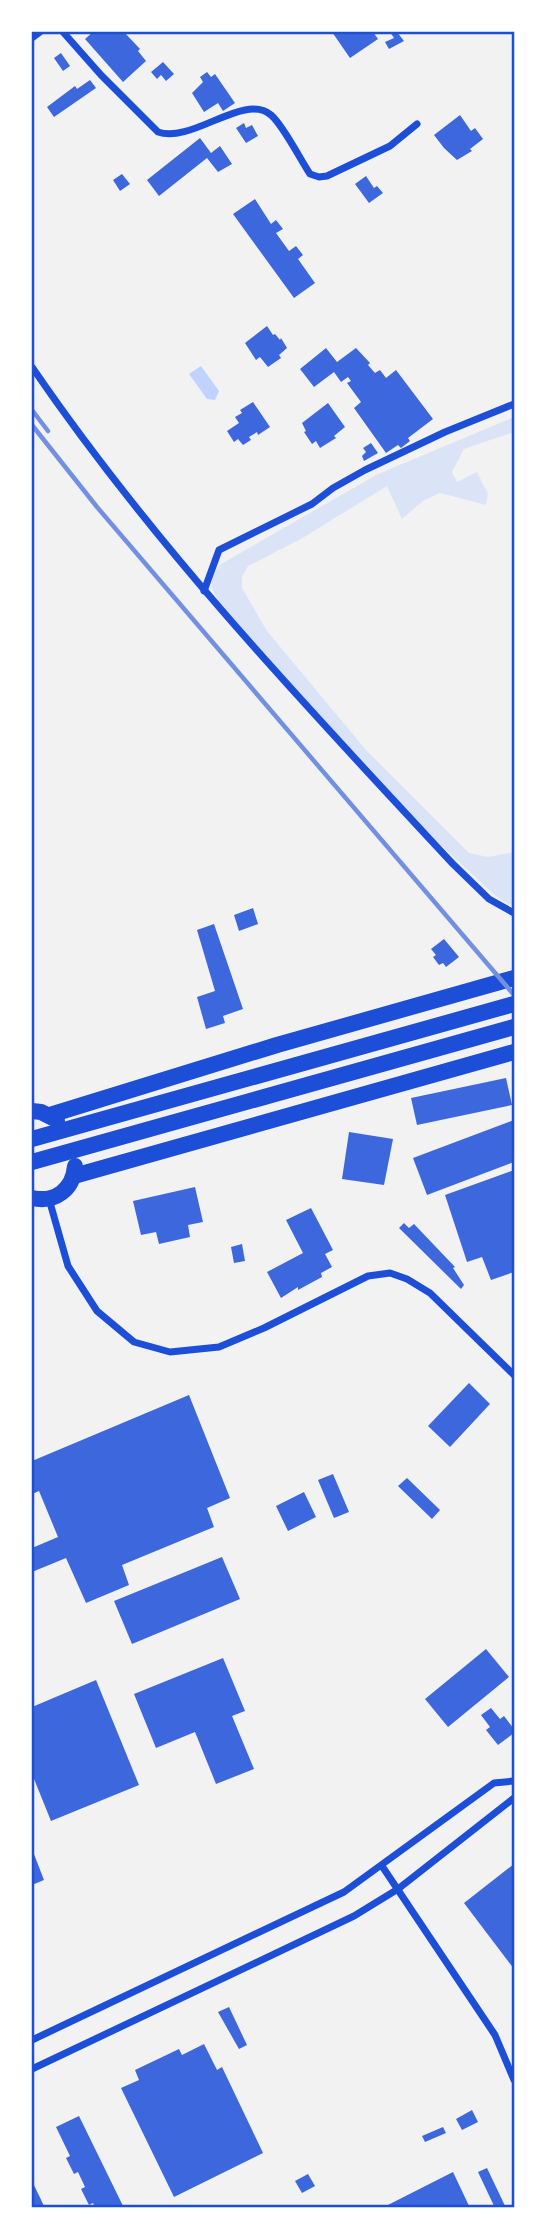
<svg xmlns="http://www.w3.org/2000/svg" width="546" height="2239" viewBox="0 0 546 2239" font-family="Raleway,sans-serif">
<rect width="100%" height="100%" fill="#f2f2f2"/>
<polygon fill="#dbe4f7" points="514,417 514,432 464,449 452,472 457,482 477,472 488,494 486,505 440,493 423,501 402,519 387,486 301,539 248,566 242,577 242,588 267,631 366,750 469,853 488,857 514,852 514,907 497,897 419,825 223,610 211,587 214,573 221,564 378,474"/>
<polygon fill="#bfd3fe" points="201,366 219,391 215,400 207,399 189,374"/>
<g fill="#3d67dc">
<polygon points="93,32 124,32 140,49 138,51 146,61 123,82 85,39"/>
<polygon points="332,32 373,32 378,39 350,58"/>
<polygon points="390,32 397,32 404,41 389,49 385,42 394,38"/>
<polygon points="61,53 70,66 63,71 54,58"/>
<polygon points="163,62 174,74 166,81 161,75 157,79 151,72"/>
<polygon points="207,72 211,77 215,74 235,103 223,111 218,103 204,112 192,93 203,82 200,77"/>
<polygon points="90,80 96,88 54,117 47,107 75,86 77,89"/>
<polygon points="460,115 471,131 475,128 483,139 470,149 472,151 457,160 444,148 434,135"/>
<polygon points="244,123 246,128 252,125 258,136 246,143 236,128"/>
<polygon points="200,138 211,153 220,146 232,164 218,172 207,158 159,196 147,180"/>
<polygon points="122,174 130,184 120,191 113,180"/>
<polygon points="366,176 374,188 377,186 383,193 369,203 355,184"/>
<polygon points="255,199 271,224 276,220 283,229 276,233 289,251 296,246 303,255 298,259 315,283 294,298 233,214"/>
<polygon points="267,326 273,335 275,334 280,340 281,338 287,348 279,355 281,358 268,367 260,357 256,360 245,343"/>
<polygon points="326,348 337,362 356,348 370,363 368,365 375,373 380,370 386,378 396,370 433,419 408,438 410,441 401,448 398,445 386,453 354,408 361,402 347,383 351,381 348,377 341,382 334,372 314,387 300,369"/>
<polygon points="253,402 270,427 258,435 257,432 249,437 251,440 243,445 238,439 234,442 227,431 239,423 235,417 242,413 240,410"/>
<polygon points="328,403 345,427 334,436 336,438 320,448 316,441 312,444 304,432 306,431 302,423"/>
<polygon points="371,443 378,453 364,461 362,456 366,452 363,448"/>
<polygon points="253,908 258,924 239,931 234,915"/>
<polygon points="214,924 243,1009 223,1016 225,1023 206,1029 197,997 215,991 197,930"/>
<polygon points="444,939 459,957 446,967 443,963 439,965 433,957 436,955 431,949"/>
<polygon points="506,1078 512,1105 417,1125 411,1098"/>
<polygon points="514,1120 514,1162 427,1195 413,1158"/>
<polygon points="349,1132 393,1139 384,1185 342,1179"/>
<polygon points="514,1170 514,1272 491,1280 482,1257 467,1262 445,1195"/>
<polygon points="195,1187 203,1222 188,1225 190,1237 159,1244 156,1232 141,1235 133,1201"/>
<polygon points="311,1208 333,1250 325,1254 332,1267 321,1273 322,1277 298,1290 298,1287 281,1298 267,1272 303,1253 286,1220"/>
<polygon points="404,1223 409,1228 414,1224 455,1267 453,1268 464,1285 461,1289 399,1228"/>
<polygon points="242,1244 245,1261 234,1263 231,1247"/>
<polygon points="469,1383 490,1404 450,1447 428,1426"/>
<polygon points="189,1395 230,1498 207,1508 214,1527 122,1565 129,1585 86,1603 66,1558 32,1572 32,1548 58,1537 39,1491 32,1494 32,1461"/>
<polygon points="333,1474 349,1512 334,1518 318,1480"/>
<polygon points="407,1478 440,1510 432,1519 398,1486"/>
<polygon points="304,1492 316,1517 288,1531 276,1506"/>
<polygon points="222,1557 240,1599 132,1644 114,1601"/>
<polygon points="486,1649 509,1677 448,1727 425,1699"/>
<polygon points="223,1658 245,1711 232,1716 254,1769 216,1784 195,1732 156,1748 134,1694"/>
<polygon points="96,1680 139,1785 51,1821 32,1774 32,1707"/>
<polygon points="491,1708 500,1719 504,1716 514,1729 514,1733 498,1745 486,1730 490,1727 481,1715"/>
<polygon points="32,1849 44,1880 32,1885"/>
<polygon points="514,1864 514,1969 464,1903"/>
<polygon points="229,2007 247,2045 239,2049 218,2012"/>
<polygon points="204,2044 217,2070 222,2067 263,2153 174,2197 121,2088 139,2080 135,2070 179,2049 182,2055"/>
<polygon points="472,2110 478,2122 462,2130 456,2119"/>
<polygon points="79,2116 124,2208 95,2208 93,2203 89,2205 81,2189 85,2187 78,2172 74,2174 66,2158 70,2156 56,2127"/>
<polygon points="443,2127 446,2133 425,2142 422,2136"/>
<polygon points="487,2168 506,2208 495,2208 478,2172"/>
<polygon points="453,2172 470,2208 382,2208"/>
<polygon points="308,2174 315,2186 302,2193 295,2181"/>
<polygon points="32,2181 45,2208 32,2208"/>
</g>
<g fill="none" stroke-linecap="round" stroke-linejoin="round">
<g stroke="#1d4ed8" stroke-width="7">
<path d="M63 32 101 75 158 132C192 144 244 92 271 115 283 125 300 159 310 174L319 177 327 176 390 146 417 124"/>
<polyline points="32,38 40,32"/>
<path d="M32 367C155 547 305 705 453 864L489 899 514 913"/>
<polyline points="204,591 219,550 312,504 333,488 365,470 445,432 514,404"/>
<polyline points="49,1199 68,1266 97,1311 134,1342 170,1352 219,1347 264,1328 368,1276 390,1273 407,1279 430,1293 514,1375"/>
<polyline points="382,1866 495,2035 514,2080"/>
<polyline points="32,2040 344,1892 494,1783 514,1781"/>
<polyline points="32,2069 354,1916 398,1889 514,1798"/>
</g>
<g stroke="#1d4ed8" stroke-width="16">
<polyline points="32,1111 41,1112 57,1120"/>
<polyline points="50,1115 277,1045 514,978"/>
<polyline points="74,1176 514,1052"/>
<path d="M32 1198C55 1203 73 1190 75 1166"/>
</g>
<g stroke="#1d4ed8" stroke-width="16">
<polyline points="32,1139 514,1004"/>
<polyline points="32,1162 514,1027"/>
</g>
<g stroke="#7290e2" stroke-width="4.5">
<polyline points="32,410 48,431"/>
<polyline points="32,425 97,507 514,995"/>
</g>
</g>
<rect width="546" height="2239" fill="none" stroke="#ffffff" stroke-width="66"/>
<rect x="33" y="33" width="480" height="2173" fill="none" stroke="#1d4ed8" stroke-width="2.5"/>
</svg>
